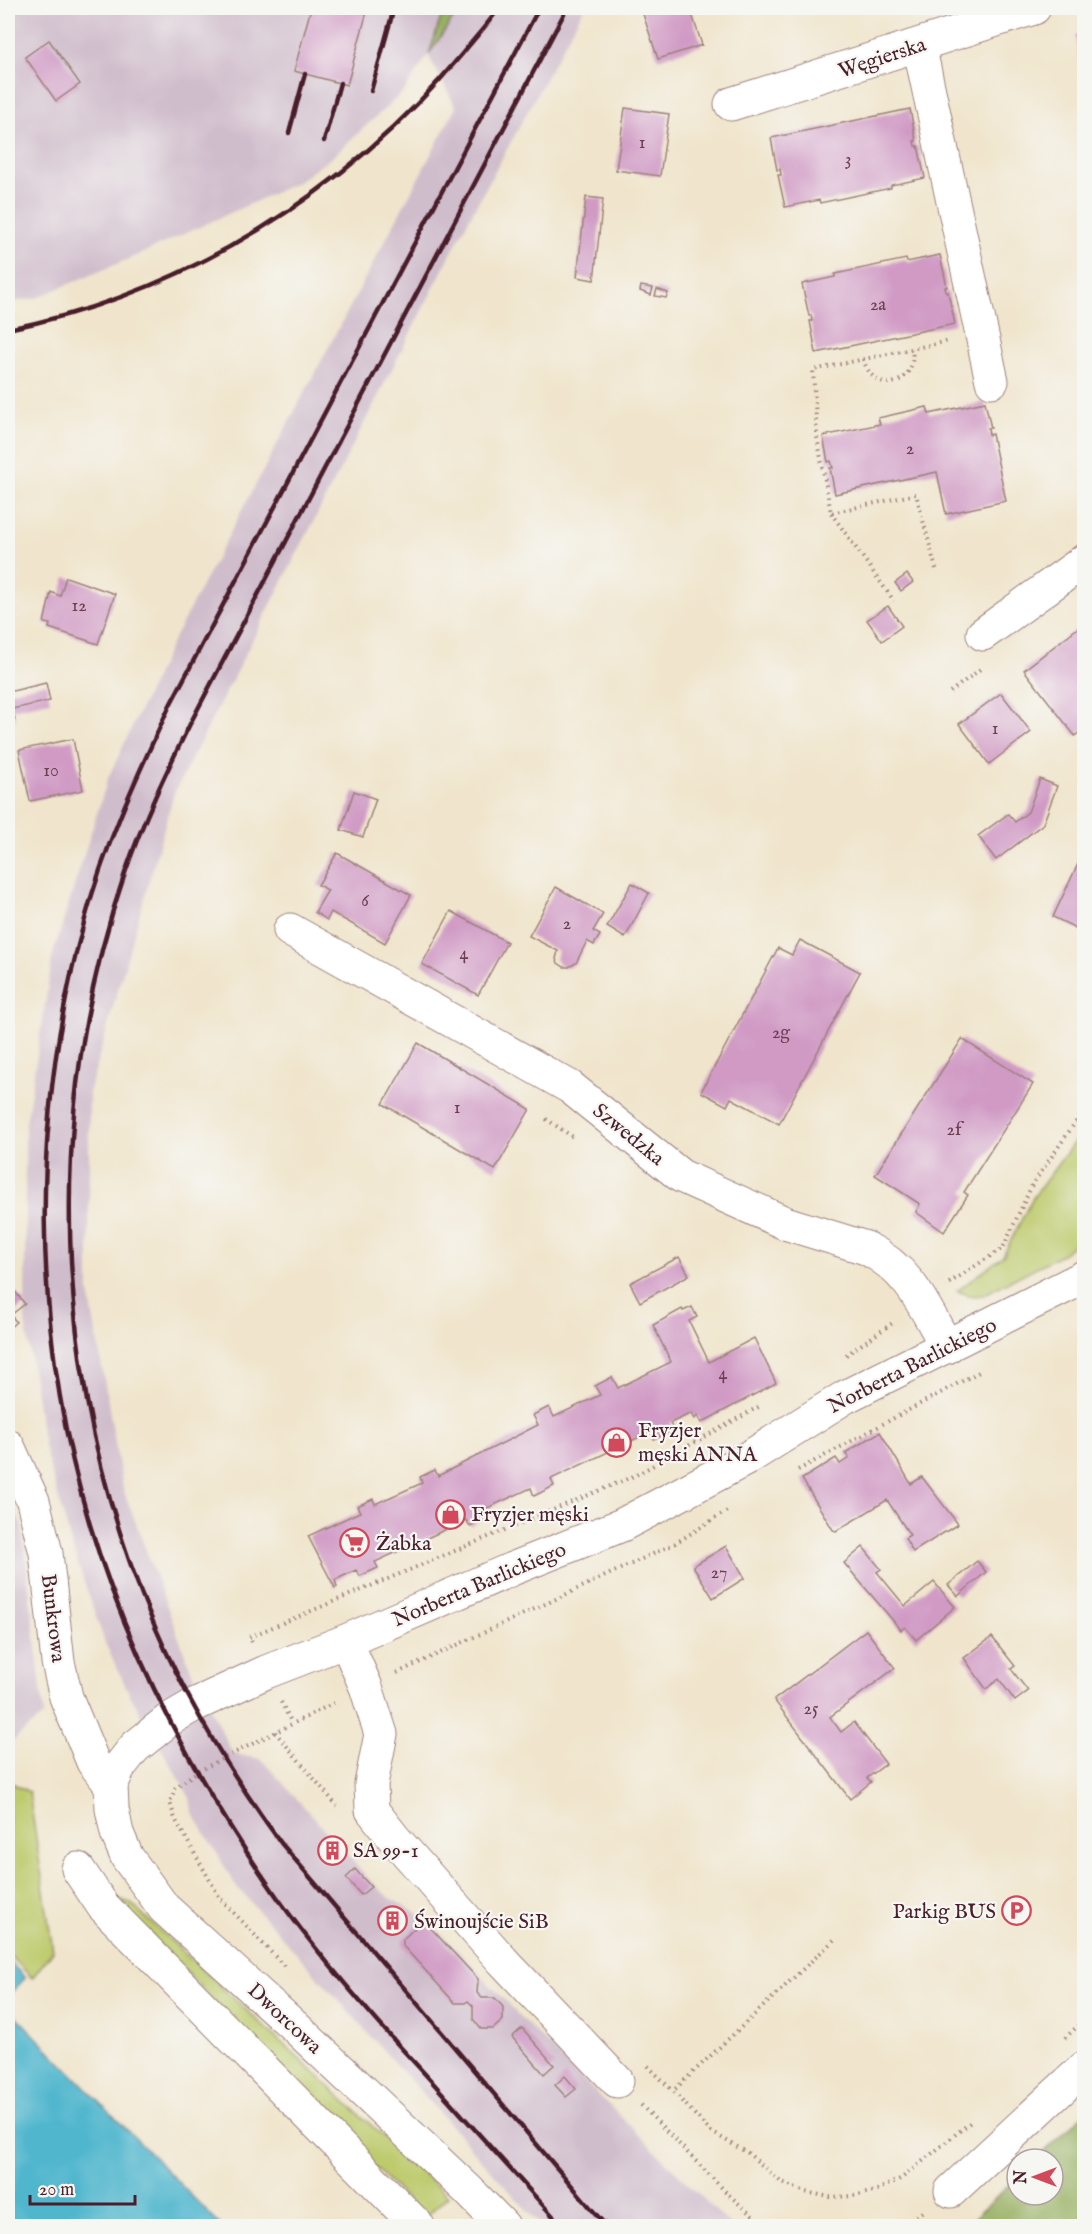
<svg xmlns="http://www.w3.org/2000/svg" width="1092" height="2234" viewBox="0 0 1092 2234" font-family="'IM FELL English',serif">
<rect width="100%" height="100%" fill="#f6f6f2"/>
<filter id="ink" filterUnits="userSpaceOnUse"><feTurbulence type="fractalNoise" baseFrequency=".0167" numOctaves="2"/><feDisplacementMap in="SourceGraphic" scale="12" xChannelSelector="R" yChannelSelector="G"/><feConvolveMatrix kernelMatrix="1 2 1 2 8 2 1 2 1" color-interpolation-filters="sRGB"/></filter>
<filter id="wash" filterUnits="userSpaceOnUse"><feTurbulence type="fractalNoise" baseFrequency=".008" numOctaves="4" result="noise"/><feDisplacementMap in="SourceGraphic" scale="24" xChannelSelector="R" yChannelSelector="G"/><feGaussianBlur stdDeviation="1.35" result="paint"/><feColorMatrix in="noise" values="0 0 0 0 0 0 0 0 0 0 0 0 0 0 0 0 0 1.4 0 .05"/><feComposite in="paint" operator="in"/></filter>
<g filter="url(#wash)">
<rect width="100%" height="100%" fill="#f0e5cc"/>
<g fill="#d0bdcc">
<polygon points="8,8 444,8 430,51 460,8 584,8 470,217 174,793 89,1092 89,1292 123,1489 191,1670 233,1754 261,1759 369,1879 388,1897 425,1917 529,2026 731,2226 541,2226 236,1886 192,1811 190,1798 130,1695 105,1643 72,1546 44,1447 25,1320 25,1130 53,954 108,778 171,644 456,107 428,55 404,91 331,158 296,183 138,255 36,298 8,303"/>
<polygon points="8,1494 22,1526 44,1715 8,1745"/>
</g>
<g fill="#bdcb6d" stroke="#84754c" stroke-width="1.5">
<polygon points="1084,1129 1084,1223 1077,1241 1064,1253 983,1295 972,1296 957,1291 1003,1256 1032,1199"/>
<polygon points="8,1781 29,1792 53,1951 32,1978 8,1953"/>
<polygon points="122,1900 130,1903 448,2196 424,2218 119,1903"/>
</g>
<g fill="#96af60" stroke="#706746" stroke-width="1.5">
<polygon points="444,8 460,8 429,54"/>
<polygon points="1084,2114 1084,2226 966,2226 1017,2178 1017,2195 1053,2195 1053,2159 1037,2159"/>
</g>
<g fill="#4fb6cd" stroke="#4c6a7c" stroke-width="1.5">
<polygon points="8,1960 25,1978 8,1997"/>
<polygon points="8,2008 221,2226 8,2226"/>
</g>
<g id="blocks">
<g fill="#d09ac5">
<polygon points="311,8 368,8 347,85 294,71"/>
<polygon points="641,8 690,8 702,45 658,59"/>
<polygon points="1084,32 1084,79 1083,79 1075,35"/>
<polygon points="49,40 80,84 56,101 25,57"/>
<polygon points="625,108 669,114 660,176 616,170"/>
<polygon points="910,109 916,141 914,141 915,146 918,146 925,178 891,185 891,188 820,203 819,200 785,207 778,175 781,175 780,169 777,170 771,138"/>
<polygon points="586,197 603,199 594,280 577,277"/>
<polygon points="940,255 947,287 945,287 946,293 948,292 955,324 816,353 810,321 812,321 811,315 809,316 802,284 835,277 835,274 906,259 907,262"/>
<polygon points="641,286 653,288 651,295 640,291"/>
<polygon points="657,289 668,293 666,298 655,296"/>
<polygon points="985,402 991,428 988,428 989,435 992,434 1006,501 946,514 937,472 835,494 830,468 833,468 831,461 828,462 823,436 880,424 878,418 927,407 929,414"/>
<polygon points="907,574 913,582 901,591 895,583"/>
<polygon points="66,577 115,594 98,644 49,628 50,624 44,623 51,592 60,596"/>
<polygon points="888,606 902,626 882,641 867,620"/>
<polygon points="1084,623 1084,728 1075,736 1024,670"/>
<polygon points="46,683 50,701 12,709 15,720 8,721 8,692"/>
<polygon points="1001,693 1031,732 989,764 959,724"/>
<polygon points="73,739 83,790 30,801 19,750"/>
<polygon points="1040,779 1057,786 1043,824 996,860 978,836 1008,814 1015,822 1028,812"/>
<polygon points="354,791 376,799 363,837 341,830"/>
<polygon points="1084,851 1084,932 1053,917"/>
<polygon points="337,853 411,895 385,943 331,912 327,920 315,912 328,890 318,885"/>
<polygon points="632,883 649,893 625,938 607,927"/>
<polygon points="556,887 603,914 593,931 600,935 594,945 587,941 576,963 569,967 564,967 558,963 556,959 558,951 529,936"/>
<polygon points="451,911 507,942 478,995 422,964"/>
<polygon points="800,940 860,972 779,1124 731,1098 727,1106 701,1092 778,948 792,955"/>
<polygon points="962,1039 1033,1084 964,1192 968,1195 944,1232 916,1212 920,1204 875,1175"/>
<polygon points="418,1043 530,1109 495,1170 383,1104"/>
<polygon points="679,1257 689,1275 640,1302 630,1283"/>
<polygon points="8,1283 25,1304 11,1315 16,1322 8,1329"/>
<polygon points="692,1307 697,1317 689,1321 709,1362 754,1338 776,1383 701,1423 698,1416 694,1419 692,1413 670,1423 673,1430 654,1439 650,1432 551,1479 554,1486 534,1496 531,1488 483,1510 487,1517 470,1526 466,1520 375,1562 378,1568 360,1576 356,1570 335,1580 337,1587 335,1588 308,1536 360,1512 357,1506 373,1499 375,1504 422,1483 420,1477 435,1470 438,1476 538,1425 533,1415 549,1407 554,1417 600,1395 595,1386 612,1377 618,1388 671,1362 653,1325 682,1309 683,1311"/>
<polygon points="880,1432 911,1484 922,1477 958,1524 913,1552 905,1538 910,1535 887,1500 836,1531 833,1530 802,1479 836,1458 840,1464 849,1458 845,1453"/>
<polygon points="726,1546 745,1578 713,1598 693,1566"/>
<polygon points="863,1547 881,1569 877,1572 905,1606 934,1582 955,1607 916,1640 905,1627 901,1630 844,1563"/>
<polygon points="977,1561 986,1572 958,1596 948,1585"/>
<polygon points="866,1630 895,1668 830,1717 841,1732 854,1722 886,1764 867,1778 871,1782 850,1799 774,1700"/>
<polygon points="992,1637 1015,1666 1011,1669 1028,1691 1015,1701 999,1679 986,1689 964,1658"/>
<polygon points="332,1842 340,1851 332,1858 324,1850"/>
<polygon points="355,1869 371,1887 361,1895 346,1878"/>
<polygon points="397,1910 404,1918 389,1932 382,1923"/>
<polygon points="420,1923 426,1923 478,1979 477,1993 482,1998 495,1998 503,2007 503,2020 493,2029 481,2029 473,2019 473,2006 468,2001 465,2003 455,2003 403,1946 403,1939"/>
<polygon points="522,2028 554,2065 544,2074 512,2037"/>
<polygon points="565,2076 576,2089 566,2097 555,2085"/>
</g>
</g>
</g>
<g filter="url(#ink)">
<use href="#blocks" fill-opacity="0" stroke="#9d827c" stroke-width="1.5"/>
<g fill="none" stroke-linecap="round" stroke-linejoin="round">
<defs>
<g id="minor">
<polyline points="919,45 992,381"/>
<polyline points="731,104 1034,8"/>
<polyline points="983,634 1084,561"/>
<path d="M290 930 570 1087 681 1176 785 1223 866 1248C911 1271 923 1305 947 1347"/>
<polyline points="8,1446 33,1501 46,1553 58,1662 66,1697 93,1762 111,1785"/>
<polyline points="346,1641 366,1687 381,1734 371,1784 372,1810 393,1837 503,1961 617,2081"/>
<polyline points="78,1869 103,1906 418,2226"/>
<polyline points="951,2191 1084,2068"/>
<polyline points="503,2226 468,2190 293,2025 164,1908 127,1857 117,1833 112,1809 111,1785 120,1766 135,1747 170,1719 194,1705 266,1672 346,1641 512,1569 622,1525 748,1458 845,1397 1084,1277"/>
</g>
</defs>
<use href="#minor" stroke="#9d827c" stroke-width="35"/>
<g stroke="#9d827c" stroke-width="4" stroke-dasharray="1.5 4.5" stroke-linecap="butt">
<path d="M863 359C876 399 918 384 912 349"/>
<polyline points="831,513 894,601"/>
<polyline points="936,569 916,494 831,513 817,437 813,370 949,341"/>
<polyline points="950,692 983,667"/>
<polyline points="546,1119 573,1137"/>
<polyline points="949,1283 1003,1248 1032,1185 1084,1110"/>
<polyline points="846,1355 894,1322"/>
<polyline points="798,1470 979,1372"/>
<polyline points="252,1642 249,1637 634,1476 762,1405"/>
<polyline points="397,1673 674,1544 727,1511"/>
<polyline points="281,1702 292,1723"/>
<polyline points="275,1732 337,1806"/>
<polyline points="834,1940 673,2091 710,2131 748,2153 780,2181 805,2192 830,2197 853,2196 875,2191 902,2178 972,2121"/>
<polyline points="284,1966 220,1898 175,1819 170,1802 175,1788 198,1771 336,1702"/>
<polyline points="1065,2038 1084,2020"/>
<polyline points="648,2066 673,2091"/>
<polyline points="641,2105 729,2195 764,2226"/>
<polyline points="901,2226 925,2210"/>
</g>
<use href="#minor" stroke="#fff" stroke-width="33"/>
<g stroke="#4a1f2b" stroke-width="4.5">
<path d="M539 8 170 705C138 774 105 844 85 919 30 1116 31 1329 90 1525 130 1658 198 1784 277 1897 322 1960 373 2018 425 2074 471 2125 516 2176 562 2226"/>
<path d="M567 8 192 720C167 770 143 820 125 873 44 1110 53 1373 146 1605 180 1690 227 1769 281 1843L606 2226"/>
<polyline points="371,91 394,8"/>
<polyline points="289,133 305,74"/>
<polyline points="324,141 340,83"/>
<path d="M8 329C184 294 348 192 462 54 474 39 488 24 499 8"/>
</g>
</g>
</g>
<defs>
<symbol id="shop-ring" viewBox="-11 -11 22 22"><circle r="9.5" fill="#f6f6f2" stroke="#d1495b" stroke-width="1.5"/><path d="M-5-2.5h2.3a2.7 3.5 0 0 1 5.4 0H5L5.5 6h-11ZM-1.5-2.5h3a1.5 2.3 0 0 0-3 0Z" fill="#d1495b"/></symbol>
<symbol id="supermarket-ring" viewBox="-11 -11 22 22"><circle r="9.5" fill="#f6f6f2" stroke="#d1495b" stroke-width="1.5"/><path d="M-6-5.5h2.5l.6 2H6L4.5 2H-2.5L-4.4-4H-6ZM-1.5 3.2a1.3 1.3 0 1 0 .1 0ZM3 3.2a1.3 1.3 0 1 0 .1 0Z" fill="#d1495b"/></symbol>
<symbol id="building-ring" viewBox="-11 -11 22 22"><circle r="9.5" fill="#f6f6f2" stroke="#d1495b" stroke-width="1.5"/><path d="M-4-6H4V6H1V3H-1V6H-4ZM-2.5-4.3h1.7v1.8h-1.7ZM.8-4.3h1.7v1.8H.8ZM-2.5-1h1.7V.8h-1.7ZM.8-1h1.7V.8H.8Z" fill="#d1495b"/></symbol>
<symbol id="parking-ring" viewBox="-11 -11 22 22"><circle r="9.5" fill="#f6f6f2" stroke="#d1495b" stroke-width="1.5"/><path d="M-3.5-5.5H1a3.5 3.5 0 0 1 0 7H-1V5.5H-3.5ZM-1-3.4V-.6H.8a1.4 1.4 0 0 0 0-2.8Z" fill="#d1495b"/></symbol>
</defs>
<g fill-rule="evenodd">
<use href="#shop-ring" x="600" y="1426" width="33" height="33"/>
<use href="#shop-ring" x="434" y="1498" width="33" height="33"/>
<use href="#supermarket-ring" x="338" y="1526" width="33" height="33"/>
<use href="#building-ring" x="316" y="1834" width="33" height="33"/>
<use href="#parking-ring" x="1000" y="1894" width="33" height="33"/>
<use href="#building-ring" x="376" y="1904" width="33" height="33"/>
</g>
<g text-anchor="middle" stroke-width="4.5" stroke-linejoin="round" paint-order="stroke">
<g font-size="18" fill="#6c3e52">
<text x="642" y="148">1</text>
<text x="848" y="165">3</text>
<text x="878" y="310">2a</text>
<text x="910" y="454">2</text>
<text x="79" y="611">12</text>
<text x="995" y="734">1</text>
<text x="51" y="776">10</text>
<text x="365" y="906">6</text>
<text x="567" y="929">2</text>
<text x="464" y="959">4</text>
<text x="781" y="1038">2g</text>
<text x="457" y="1113">1</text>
<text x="954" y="1135">2f</text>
<text x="723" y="1379">4</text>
<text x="719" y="1578">27</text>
<text x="811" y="1714">25</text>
</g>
<g font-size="21" fill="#4a1f2b" stroke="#f6f6f2">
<text transform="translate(882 57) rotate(-18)" y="7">Węgierska</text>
<text transform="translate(629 1134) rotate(39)" y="7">Szwedzka</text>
<text transform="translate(912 1365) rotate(-27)" y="7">Norberta Barlickiego</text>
<text transform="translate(479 1584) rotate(-23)" y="7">Norberta Barlickiego</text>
<text transform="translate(54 1618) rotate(83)" y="7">Bunkrowa</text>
<text transform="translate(285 2018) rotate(43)" y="7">Dworcowa</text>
</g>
<g font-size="21" fill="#4a1f2b" stroke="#f6f6f2" text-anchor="start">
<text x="638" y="1437">Fryzjer<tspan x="638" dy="24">męski ANNA</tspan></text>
<text x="471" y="1521">Fryzjer męski</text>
<text x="376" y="1550">Żabka</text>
<text x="353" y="1857">SA 99-1</text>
<text x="996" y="1918" text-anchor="end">Parkig BUS</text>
<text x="414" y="1928">Świnoujście SiB</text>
</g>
</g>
<rect width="1092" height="2234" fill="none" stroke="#f6f6f2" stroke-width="30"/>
<g transform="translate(1035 2177) rotate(270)"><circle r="28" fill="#f6f6f2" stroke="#b1a0a2" stroke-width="1.5"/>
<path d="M0-4.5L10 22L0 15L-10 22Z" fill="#d1495b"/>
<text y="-9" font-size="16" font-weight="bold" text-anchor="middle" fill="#4a1f2b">N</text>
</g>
<path d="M30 2195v9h105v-9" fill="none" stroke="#4a1f2b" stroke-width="3"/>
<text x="39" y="2195" font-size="18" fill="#4a1f2b" stroke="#f6f6f2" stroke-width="4.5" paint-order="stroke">20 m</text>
</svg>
